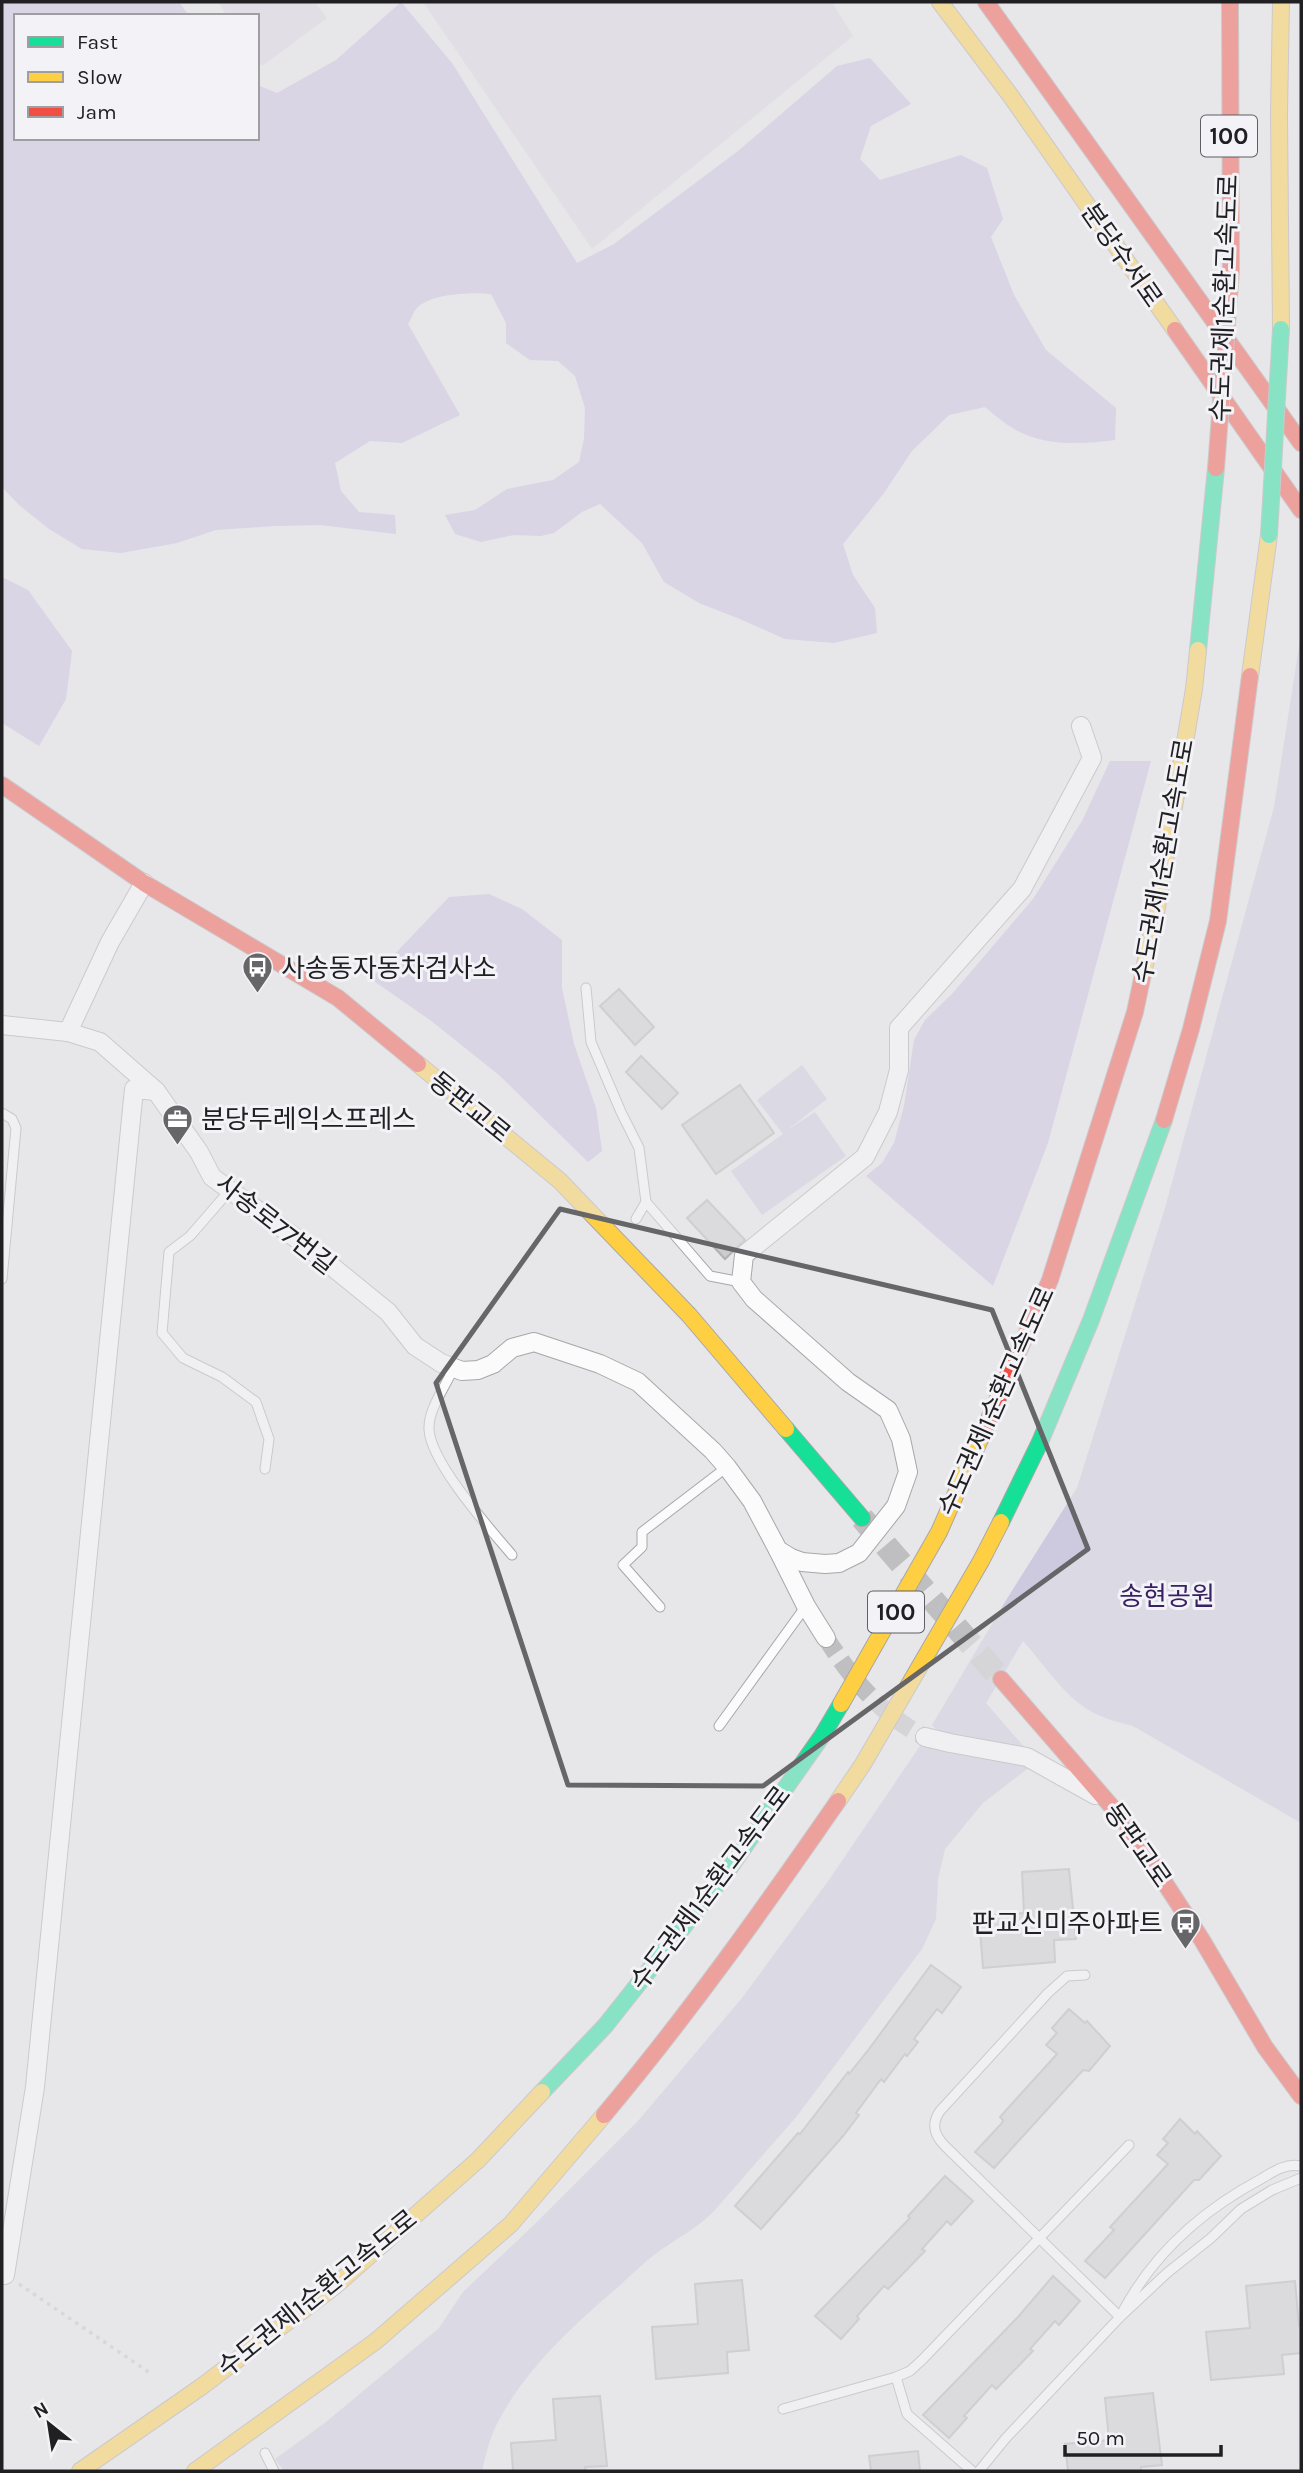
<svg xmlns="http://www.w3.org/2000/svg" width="1303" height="2473" viewBox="0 0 1303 2473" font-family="Karla,'Noto Sans KR',sans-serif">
<rect width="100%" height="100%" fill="#e7e6e9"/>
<g fill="#dad7e0">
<polygon points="218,2 315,2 327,18 262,66 257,58 257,16 227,16"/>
<polygon points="423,2 832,2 853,36 592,249"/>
</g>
<g fill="#cdc9de">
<path d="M1301 634V1823L1133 1726C1118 1722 1101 1718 1087 1709 1062 1693 1043 1663 1023 1641L986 1703 1025 1748 940 1733 932 1725 1008 1597 1077 1488 1165 1208 1274 807Z"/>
<polygon points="802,1065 827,1099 786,1131 815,1112 846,1156 762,1215 731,1171 783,1134 757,1100"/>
<path d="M922 1743 1031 1766 983 1803 945 1849 938 1879 936 1919 922 1949 797 2116 714 2211C698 2228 677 2238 658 2252 643 2263 630 2276 617 2288 573 2325 526 2369 499 2420 490 2436 486 2454 482 2471H284L275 2459 326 2422 439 2328 463 2292 536 2223 638 2121 742 1998 829 1880Z"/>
</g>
<g fill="#c7c0e0">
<path d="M2 2H179L189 16H16V138H257V85L277 93 336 60 401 2 452 63 577 263 614 244 738 151 837 66 870 58 911 104 871 126 860 159 880 180 961 155 987 168 1003 219 991 237 1014 295 1046 350 1116 408 1115 440C1082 444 1047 447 1016 430 1005 424 995 415 985 407L949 415 912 451 884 493 843 544 853 575 875 608 877 633 834 643 785 639 740 619 699 603 664 582 642 543 600 504 582 512 554 533 541 536 514 535 481 542 455 534 445 515 475 510 507 489 553 480 579 462 584 439 585 408 575 376 558 361 530 360 506 343V323L491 294C471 292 430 293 416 309 413 313 411 319 408 324L460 415 402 443 370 441 335 463 341 491 359 512 395 515 396 534 320 525 276 526 216 530 177 543 121 553 82 549 49 529 19 505 2 487Z"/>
<polygon points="2,577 28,590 72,651 66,699 39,746 2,723"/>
<polygon points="1110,761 1151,761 1048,1143 993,1286 866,1176 882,1163 894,1143 904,1106 914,1040 925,1020 952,994 1033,899 1082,821"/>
<polygon points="489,894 522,909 562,940 562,988 574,1044 596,1108 602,1151 588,1162 499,1075 430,1020 371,979 449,897"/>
</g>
<g fill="#ccc" stroke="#b1b1b1" stroke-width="2">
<polygon points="619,989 654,1027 635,1045 600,1006"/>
<polygon points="641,1056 678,1093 662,1109 626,1072"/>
<polygon points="740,1085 774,1133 716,1174 682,1125"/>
<polygon points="707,1200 745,1240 725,1259 687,1218"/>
<polygon points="1069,1869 1076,1939 1054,1940 1055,1962 983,1968 979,1916 1024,1913 1022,1872"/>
<polygon points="931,1965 961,1987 942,2013 937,2009 914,2039 918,2042 907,2056 905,2054 884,2082 881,2079 856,2113 859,2115 843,2136 761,2229 735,2206 798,2133 800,2134 848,2072 849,2074 869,2049"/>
<polygon points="1069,2009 1085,2023 1087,2021 1110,2046 1089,2071 1083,2070 994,2168 975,2152 1002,2123 1003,2120 1000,2117 1057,2054 1046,2045 1057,2033 1052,2028"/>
<polygon points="1180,2119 1195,2134 1197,2131 1221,2156 1199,2180 1194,2180 1105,2278 1085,2261 1114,2230 1110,2227 1168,2164 1157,2155 1168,2143 1163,2139"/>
<polygon points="945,2176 973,2201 951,2225 947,2221 922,2249 925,2251 888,2289 884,2286 857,2316 859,2319 841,2339 815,2316 910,2218 908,2216"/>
<polygon points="1053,2276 1080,2301 1059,2325 1055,2321 1030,2349 1033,2351 996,2389 992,2385 964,2416 967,2418 949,2438 923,2415 1018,2317"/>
<polygon points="742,2280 749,2350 727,2352 728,2373 656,2379 652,2327 698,2324 695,2284"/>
<polygon points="1295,2281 1299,2326 1301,2326 1301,2353 1282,2355 1284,2374 1211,2380 1206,2332 1250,2328 1246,2286"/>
<polygon points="1153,2393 1162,2465 1141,2467 1141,2471 1068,2471 1065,2444 1109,2440 1105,2398"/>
<polygon points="600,2396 607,2466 585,2467 586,2471 513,2471 511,2443 556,2440 553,2399"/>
<polygon points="918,2451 920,2471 871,2471 869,2456"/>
</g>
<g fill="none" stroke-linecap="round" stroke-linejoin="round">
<path stroke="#bfbec1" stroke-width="18" stroke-dasharray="18 9" stroke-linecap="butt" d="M826 1638C852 1679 881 1715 925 1737"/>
<polyline stroke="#bfbec1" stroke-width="24" stroke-dasharray="24 12" stroke-linecap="butt" points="862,1518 1001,1679"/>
<defs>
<g id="lane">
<polyline points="586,988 591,1042 621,1112 639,1148 646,1202 710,1276 741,1282"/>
<polyline points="2,1113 12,1119 16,1128 2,1279"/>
<polyline points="230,1190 190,1236 169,1252 162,1333 183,1358 222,1377 256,1402 269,1439 265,1469"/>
<polyline points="636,1219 646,1202"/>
<path d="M453 1369C446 1386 428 1409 429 1429 430 1462 490 1529 512 1555"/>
<polyline points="660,1607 623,1565 642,1547 642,1532 727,1467"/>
<polyline points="719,1726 806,1606"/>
<path d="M1085 1975 1067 1976 1048 1993 940 2111C931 2124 934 2135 945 2146L1120 2317"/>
<path d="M1122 2313C1153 2254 1203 2210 1261 2179 1274 2171 1286 2163 1301 2166"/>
<polyline points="783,2409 896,2377"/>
<polyline points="265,2453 274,2471"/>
<polyline points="972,2471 907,2414 896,2377 910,2371 922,2360 1129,2145"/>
<polyline points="979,2471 1006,2438 1120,2317 1167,2273 1211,2238 1241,2209 1272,2190 1301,2178"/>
</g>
<g id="street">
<polyline points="2,1025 68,1032 100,1042 156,1091 199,1152 212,1177 308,1247 388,1312 415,1346 441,1363 462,1371 478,1370 493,1364 512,1348 534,1342 600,1364 638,1382 713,1451 727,1467 752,1501 778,1550 791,1558 802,1562 825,1564 839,1563 859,1553 896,1506 908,1472 901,1439 888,1410 848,1382 754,1299 741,1282 744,1255 865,1157 888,1112 899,1070 899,1028 1022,889 1092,758 1081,726"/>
<polyline points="68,1032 110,942 144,883"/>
<polyline points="778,1550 806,1606 826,1638"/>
<polyline points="925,1737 950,1743 1027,1757 1095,1795"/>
<polyline points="5,2275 35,2087 134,1089 156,1091"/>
</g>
<g id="fast">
<polyline points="1198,650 1216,468"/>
<polyline points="786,1429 862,1518"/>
<polyline points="1001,1522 1040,1442 1091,1320 1164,1120"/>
<polyline points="542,2092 605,2026 723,1877 822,1736 841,1704"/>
</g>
<g id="slow">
<polyline points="940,2 1010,95 1175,330"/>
<polyline points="1281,2 1279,114 1281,329"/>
<polyline points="1250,676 1269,535"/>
<polyline points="1143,974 1156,913 1194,689 1198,650"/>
<polyline points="418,1064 560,1181 689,1315 786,1429"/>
<polyline points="841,1704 939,1532 985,1428"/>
<polyline points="838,1801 863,1764 981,1561 1001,1522"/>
<polyline points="80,2471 201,2387 335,2286 478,2160 542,2092"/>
<polyline points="195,2471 376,2341 511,2224 604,2115"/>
</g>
<g id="jam">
<polyline points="986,2 1301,443"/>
<polyline points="1230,2 1231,271"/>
<polyline points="1175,330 1301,510"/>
<polyline points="2,785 144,883 338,998 418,1064"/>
<polyline points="1164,1120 1191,1029 1218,921 1250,676"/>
<polyline points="985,1428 1050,1280 1135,1012 1143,974"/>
<polyline points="1001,1679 1125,1822 1202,1940 1265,2047 1301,2096"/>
<path d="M604 2115C688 2015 764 1908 838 1801"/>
</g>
</defs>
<use href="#lane" stroke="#a8a7a9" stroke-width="11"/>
<use href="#street" stroke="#a8a7a9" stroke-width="20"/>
<use href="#fast" stroke="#a8a7a9" stroke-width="18"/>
<use href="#slow" stroke="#a8a7a9" stroke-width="18"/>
<use href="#jam" stroke="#a8a7a9" stroke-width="18"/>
<polyline stroke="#c7c6c7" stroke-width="3.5" stroke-dasharray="3.5 5" stroke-linecap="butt" points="19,2284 150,2373"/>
<use href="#lane" stroke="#fbfbfc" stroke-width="9"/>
<use href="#street" stroke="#fbfbfc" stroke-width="18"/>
<use href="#fast" stroke="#16e098" stroke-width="16"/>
<use href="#slow" stroke="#ffcf43" stroke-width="16"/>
<use href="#jam" stroke="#f24e42" stroke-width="16"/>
<defs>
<polyline id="fast-bridge" points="1269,535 1281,329"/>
<polyline id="jam-bridge" points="1216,468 1231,271"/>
</defs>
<use href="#fast-bridge" stroke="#a8a7a9" stroke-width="18" stroke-linecap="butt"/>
<use href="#jam-bridge" stroke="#a8a7a9" stroke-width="18" stroke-linecap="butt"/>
<use href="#fast-bridge" stroke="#16e098" stroke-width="16"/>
<use href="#jam-bridge" stroke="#f24e42" stroke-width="16"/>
</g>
<path d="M0 0H1303V2473H0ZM560 1209 992 1310 1088 1549 763 1786 568 1785 436 1383Z" fill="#e7e6e9" fill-opacity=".55" fill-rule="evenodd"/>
<path fill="none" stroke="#666568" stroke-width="5" stroke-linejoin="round" d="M560 1209 992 1310 1088 1549 763 1786 568 1785 436 1383Z"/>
<defs>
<symbol id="bus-pin" viewBox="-11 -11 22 30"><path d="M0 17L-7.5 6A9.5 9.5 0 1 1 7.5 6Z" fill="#666568" stroke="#f3f2f7"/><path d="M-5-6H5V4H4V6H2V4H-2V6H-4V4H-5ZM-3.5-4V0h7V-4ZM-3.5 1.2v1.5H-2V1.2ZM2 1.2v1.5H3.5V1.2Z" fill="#fff"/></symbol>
<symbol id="office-pin" viewBox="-11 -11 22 30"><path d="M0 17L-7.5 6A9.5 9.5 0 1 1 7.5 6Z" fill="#666568" stroke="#f3f2f7"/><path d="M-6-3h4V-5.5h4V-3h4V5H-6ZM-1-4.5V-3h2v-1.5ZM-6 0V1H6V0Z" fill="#fff"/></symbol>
</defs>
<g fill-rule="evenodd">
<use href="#bus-pin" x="240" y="950" width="35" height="47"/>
<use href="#office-pin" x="160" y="1102" width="35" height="47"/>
<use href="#bus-pin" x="1168" y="1906" width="35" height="47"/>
</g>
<g text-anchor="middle" stroke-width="6" stroke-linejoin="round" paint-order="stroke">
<g fill="#f3f2f7" stroke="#5f5f62" stroke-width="2">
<rect x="1201" y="115.5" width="56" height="41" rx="5"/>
<rect x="868" y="1591.5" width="56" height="41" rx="5"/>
</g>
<g font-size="24" font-weight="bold" fill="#202022">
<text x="1229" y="144">100</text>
<text x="896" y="1620">100</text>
</g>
<g font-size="26" fill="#202022" stroke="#f3f2f7">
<text transform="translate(1122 255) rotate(55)" y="9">분당수서로</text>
<text transform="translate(1224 298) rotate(-88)" y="9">수도권제1순환고속도로</text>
<text transform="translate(1163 861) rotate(-80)" y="9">수도권제1순환고속도로</text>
<text transform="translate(470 1107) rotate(39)" y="9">동판교로</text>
<text transform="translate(276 1224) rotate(38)" y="9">사송로77번길</text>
<text transform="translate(996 1401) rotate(-66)" y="9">수도권제1순환고속도로</text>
<text transform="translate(1138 1845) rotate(55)" y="9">동판교로</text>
<text transform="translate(710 1888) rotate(-53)" y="9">수도권제1순환고속도로</text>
<text transform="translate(317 2293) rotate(-39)" y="9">수도권제1순환고속도로</text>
</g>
<g font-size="26" fill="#202022" stroke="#f3f2f7" text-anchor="start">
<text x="281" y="977">사송동자동차검사소</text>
<text x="201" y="1128">분당두레익스프레스</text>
<text x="1163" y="1932" text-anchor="end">판교신미주아파트</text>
</g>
<g font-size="26" fill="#382264" stroke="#f3f2f7">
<text x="1167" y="1605">송현공원</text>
</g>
</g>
<rect width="1303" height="2473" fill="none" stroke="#202022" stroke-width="7"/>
<rect x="14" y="14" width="245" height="126" fill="#f3f2f7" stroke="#9f9ea2" stroke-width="2"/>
<rect x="28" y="37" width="35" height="10" fill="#16e098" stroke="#9f9ea2" stroke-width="2"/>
<text x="77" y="49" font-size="21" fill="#202022">Fast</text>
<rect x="28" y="72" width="35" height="10" fill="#ffcf43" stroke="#9f9ea2" stroke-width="2"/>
<text x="77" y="84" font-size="21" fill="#202022">Slow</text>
<rect x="28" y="107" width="35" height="10" fill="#f24e42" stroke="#9f9ea2" stroke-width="2"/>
<text x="77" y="119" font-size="21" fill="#202022">Jam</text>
<g transform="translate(49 2424) rotate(330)" stroke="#f3f2f7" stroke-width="5" paint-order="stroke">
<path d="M0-5L12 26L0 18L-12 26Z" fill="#202022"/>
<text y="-10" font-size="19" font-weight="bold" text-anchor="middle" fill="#202022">N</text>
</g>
<path d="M1065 2445v10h156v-10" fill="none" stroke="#202022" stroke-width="3.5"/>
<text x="1076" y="2445" font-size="21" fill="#202022" stroke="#f3f2f7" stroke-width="5" paint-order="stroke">50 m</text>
</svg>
